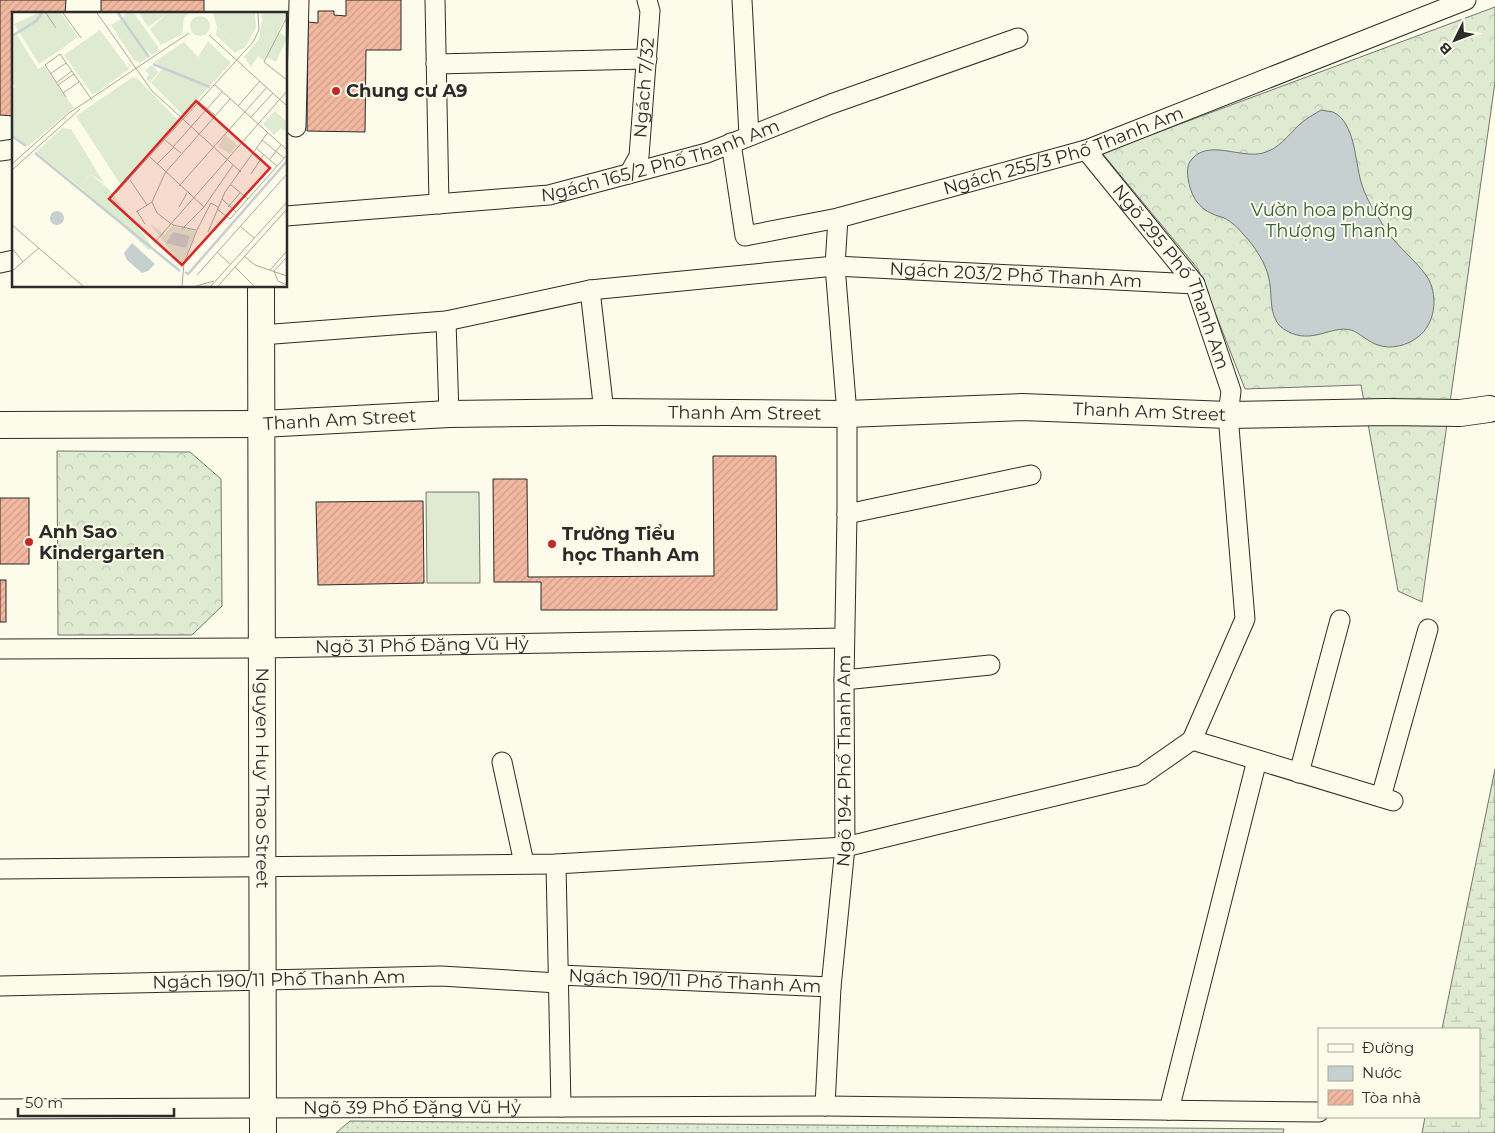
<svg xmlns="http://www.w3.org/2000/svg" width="1495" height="1133" viewBox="0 0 1495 1133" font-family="Montserrat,sans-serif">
<defs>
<pattern id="forest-crowns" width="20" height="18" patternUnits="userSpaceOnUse" patternTransform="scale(1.25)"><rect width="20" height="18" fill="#deebd1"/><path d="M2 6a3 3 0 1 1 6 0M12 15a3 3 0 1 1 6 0" fill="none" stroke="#bfcab4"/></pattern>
<pattern id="wetland-marsh" width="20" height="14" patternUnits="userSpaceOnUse" patternTransform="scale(1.25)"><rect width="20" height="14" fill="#deebd1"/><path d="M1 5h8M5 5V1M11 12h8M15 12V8" fill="none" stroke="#bfcab4"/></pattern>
<pattern id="garden-dots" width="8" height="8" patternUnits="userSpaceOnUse" patternTransform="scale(1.25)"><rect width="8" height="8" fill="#deebd1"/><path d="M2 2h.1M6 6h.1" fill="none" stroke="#bfcab4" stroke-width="1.8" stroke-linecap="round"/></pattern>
<pattern id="building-hatch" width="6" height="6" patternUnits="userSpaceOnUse" patternTransform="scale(1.25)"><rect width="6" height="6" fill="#f2b8a0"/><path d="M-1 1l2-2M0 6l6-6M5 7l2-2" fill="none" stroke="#d09e8a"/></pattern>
</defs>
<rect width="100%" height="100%" fill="#fdfbea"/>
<g fill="url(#forest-crowns)" stroke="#74746e">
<polygon points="1495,7 1495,82 1422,602 1398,591 1361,385 1245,389 1198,269 1102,153"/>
<polygon points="57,451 190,452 221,479 222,606 192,635 58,635"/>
</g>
<polygon fill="url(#wetland-marsh)" stroke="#74746e" points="1495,769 1495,1133 1422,1133 1425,1117 1479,1117 1479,1029 1442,1029"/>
<polygon fill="url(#garden-dots)" stroke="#74746e" points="350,1121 1284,1129 1283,1133 336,1133"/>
<polygon fill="#deebd1" stroke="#74746e" points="426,492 479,492 480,583 427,583"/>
<path fill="#c7d0d0" stroke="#74746e" d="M1321 110C1325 111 1329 111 1333 112 1355 122 1355 161 1361 182 1365 195 1372 209 1380 220 1384 227 1388 234 1393 239 1403 251 1422 267 1429 280 1438 298 1435 324 1418 337 1408 345 1391 350 1378 345 1368 342 1360 333 1351 330 1331 325 1312 345 1287 331 1267 321 1273 296 1269 279 1266 263 1255 247 1244 235 1239 229 1231 221 1224 218 1220 216 1216 216 1213 214 1197 208 1190 193 1188 178 1187 172 1187 164 1192 159 1209 139 1241 159 1263 153 1279 149 1287 136 1299 125 1305 119 1313 115 1321 110Z"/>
<g fill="url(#building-hatch)" stroke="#2b2b2b">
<polygon points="0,0 66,0 65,14 14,14 13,116 0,115"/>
<rect x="101" y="0" width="103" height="14"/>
<polygon points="346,0 401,0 401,50 366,50 365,132 307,131 308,22 318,23 318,11 334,11 334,15 346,16"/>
<polygon points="713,456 776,456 777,610 541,610 541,582 494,582 493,479 527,479 528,577 714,576"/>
<rect x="0" y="498" width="29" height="66"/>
<polygon points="423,501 424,583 318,585 316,502"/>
<rect x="0" y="580" width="6" height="42"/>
</g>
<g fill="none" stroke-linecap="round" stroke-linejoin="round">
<defs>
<g id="street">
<polyline points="435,0 439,204"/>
<polyline points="742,0 749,136"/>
<polyline points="436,64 647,59"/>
<polyline points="296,127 299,0"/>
<path id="s1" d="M731 143 745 236 838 218 1086 150 1466 0"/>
<path id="s2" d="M1086 150 1195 284 1231 391 1228 415 1245 619 1192 740"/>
<polyline points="0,151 14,149"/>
<path id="s3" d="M629 174 639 156 650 11 647 0"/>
<path id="s4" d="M286 216 549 195 707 153 831 104 1018 38"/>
<polyline points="0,263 14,260"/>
<polyline points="590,290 604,412"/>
<polyline points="446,321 449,414"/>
<path id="s5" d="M261 335 446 321 590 290 835 266 1195 284"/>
<polyline points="847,514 1031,475"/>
<path id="s6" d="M0 649 262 648 844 638"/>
<polyline points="844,680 990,665"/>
<polyline points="1192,740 1393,801"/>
<polyline points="502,762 524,863"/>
<polyline points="1299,773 1340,620"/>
<polyline points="1381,797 1428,629"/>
<polyline points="556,864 561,1107"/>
<polyline points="0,869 556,864 845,847 1142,775 1192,740"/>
<path id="s7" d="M559 975 831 987"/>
<path id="s8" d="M0 986 441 976 558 983"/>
<path id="s9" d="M825 1106 831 987 845 847 844 680 847 514V414L835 266 838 218"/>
<path id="s10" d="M0 1109 825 1106 1319 1112"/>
<polyline points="1169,1110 1257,760"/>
</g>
<g id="secondary">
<path id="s11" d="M261 286 263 1133"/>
<path id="s12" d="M0 425 262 424 449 414 604 412 847 414 1022 407 1228 415 1385 412 1460 413 1489 409"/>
</g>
</defs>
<use href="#street" stroke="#2b2b2b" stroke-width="21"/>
<use href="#secondary" stroke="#2b2b2b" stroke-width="28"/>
<use href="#street" stroke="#fdfbea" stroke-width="19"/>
<use href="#secondary" stroke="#fdfbea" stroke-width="26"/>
</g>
<g fill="#c62828" stroke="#fdfbea" stroke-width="2">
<circle cx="336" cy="91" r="5"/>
<circle cx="29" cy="542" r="5"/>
<circle cx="552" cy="544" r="5"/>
</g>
<g text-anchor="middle" stroke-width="4" stroke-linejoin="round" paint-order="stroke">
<g font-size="18" fill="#2b2b2b" stroke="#fdfbea">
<text dy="6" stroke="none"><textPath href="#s3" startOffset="89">Ngách 7/32</textPath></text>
<text dy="6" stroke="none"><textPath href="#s1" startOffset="424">Ngách 255/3 Phố Thanh Am</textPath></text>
<text dy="6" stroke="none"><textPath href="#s4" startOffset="380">Ngách 165/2 Phố Thanh Am</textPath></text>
<text dy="6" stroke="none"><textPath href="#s5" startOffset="760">Ngách 203/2 Phố Thanh Am</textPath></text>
<text dy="6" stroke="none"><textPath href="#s2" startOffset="155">Ngõ 295 Phố Thanh Am</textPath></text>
<text dy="6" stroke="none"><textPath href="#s12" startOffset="1150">Thanh Am Street</textPath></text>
<text dy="6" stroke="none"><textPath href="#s12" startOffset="745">Thanh Am Street</textPath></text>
<text dy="6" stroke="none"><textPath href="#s12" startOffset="340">Thanh Am Street</textPath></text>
<text dy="6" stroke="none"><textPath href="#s6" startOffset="422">Ngõ 31 Phố Đặng Vũ Hỷ</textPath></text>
<text dy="6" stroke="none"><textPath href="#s9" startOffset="346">Ngõ 194 Phố Thanh Am</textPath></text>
<text dy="6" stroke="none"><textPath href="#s11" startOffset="492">Nguyen Huy Thao Street</textPath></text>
<text dy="6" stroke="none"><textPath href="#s8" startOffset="279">Ngách 190/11 Phố Thanh Am</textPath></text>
<text dy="6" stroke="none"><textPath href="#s7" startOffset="136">Ngách 190/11 Phố Thanh Am</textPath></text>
<text dy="6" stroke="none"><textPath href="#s10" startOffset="412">Ngõ 39 Phố Đặng Vũ Hỷ</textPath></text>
</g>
<g font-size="18" font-weight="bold" fill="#2b2b2b" stroke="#fdfbea" text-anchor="start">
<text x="346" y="97">Chung cư A9</text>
<text x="39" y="538">Anh Sao<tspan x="39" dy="21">Kindergarten</tspan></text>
<text x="562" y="540">Trường Tiểu<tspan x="562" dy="21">học Thanh Am</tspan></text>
</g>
<g font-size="18" fill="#34623c" stroke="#fdfbea">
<text x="1332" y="216">Vườn hoa phường<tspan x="1332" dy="21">Thượng Thanh</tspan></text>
</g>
</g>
<g transform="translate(12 12)">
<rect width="275" height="275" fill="#fdfbea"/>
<path d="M26 1H49L66 25 27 52 2 12ZM114 1H122L146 35 145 40 140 43 131 35 111 6ZM201 1H243L244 16 233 35 205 15ZM178 14a10 10 0 1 1 20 0a10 10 0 1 1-20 0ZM250 8 263 17 257 34 247 27ZM88 18 117 57 81 83 52 43Z" fill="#deebd1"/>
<path d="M127 1H156L136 15ZM213 123 225 133 218 142 206 135ZM138 212 153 222 160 214 184 219 170 254Z" fill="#deebd1"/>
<path d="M109 7 136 45 128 51 122 48 99 13ZM266 19 275 26 264 50 254 45ZM78 162 97 177 140 234 137 238 68 175Z" fill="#deebd1"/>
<path d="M156 1H177L172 6 170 22 149 33 138 17ZM46 20 55 33 37 45 32 32Z" fill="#deebd1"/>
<path d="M249 1H275L252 49 246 44 239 55 232 45 247 27 257 33 263 17 250 8ZM205 15 233 35 223 41 204 23ZM5 23 26 57 32 54 62 96 16 134 0 123V77L3 75 0 70V26ZM196 29 219 51 171 103 139 71 152 55 142 50 172 30 186 45ZM121 65 126 67 165 107V113L109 173 64 104ZM50 116 59 117 92 171 78 162 68 175 24 140Z" fill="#deebd1"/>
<path d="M139 53 147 60 138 70 134 67 137 62 133 59ZM263 99 275 110V116L272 119 269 116 262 123 251 112Z" fill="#deebd1"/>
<path d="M38 206a7 7 0 1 1 14 0a7 7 0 1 1-14 0ZM161 220 178 224 174 236 154 231ZM120 231 143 252 136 259 130 261 115 248 112 241Z" fill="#c7d0d0"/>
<path fill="none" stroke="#c7d0d0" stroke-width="2.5" d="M106 1 137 45M0 24 24 9 30 1M141 52 198 75M0 124 14 134M23 141 168 259M173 260 176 262 275 149"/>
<path fill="none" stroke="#a9a89e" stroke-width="1" d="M34 1 44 16M51 1 69 26M85 1 140 79 229 160M275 5 252 50 275 68M197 23 275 94M38 62 54 51M44 71 60 59M46 73 62 62M203 73 275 138M51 81 67 70M54 85 33 53 48 42 80 88M187 90 203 103M226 94 248 69M239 105 261 81M153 128 169 141M250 128 272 146M161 135 210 80M244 136 265 154M138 145 192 195M258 147 269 133M0 152 57 101 177 21M145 152 162 135M0 158 68 97M239 162 252 142M118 168 135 193M219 173 236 187M167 174 255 75M104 181 241 30 247 18 246 1M210 187 224 200M140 190 145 201 161 213 184 218M167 195 175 181M216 195 228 181M205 197 218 207 275 143M125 199 133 212M124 200 140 190 153 161 218 87M0 213 71 274M228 214 242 226M170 217 192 195 221 153M196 220 213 180 256 120M144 229 275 79M0 236 11 250M205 240 218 252M232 244 243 253 275 264M275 245 262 259 266 269 275 273M223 255 242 274M258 258 275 239M0 259 27 236M185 263 275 162M170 274 172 251 185 218 199 191 206 195M184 274 202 269M199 274 275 190M206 274 275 197"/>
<path fill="#d62828" fill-opacity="0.15" stroke="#d62828" stroke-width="2.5" d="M184 89 258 156 170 253 97 187Z"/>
<rect width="275" height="275" fill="none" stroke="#2b2b2b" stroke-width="2.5"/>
</g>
<rect x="1318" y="1028" width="162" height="90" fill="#fdfbea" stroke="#a9a89e"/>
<rect x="1328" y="1044" width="25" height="8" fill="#fdfbea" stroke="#a9a89e"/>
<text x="1362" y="1053" font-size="15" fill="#2b2b2b">Đường</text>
<rect x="1328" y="1066" width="25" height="15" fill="#c7d0d0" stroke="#a9a89e"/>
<text x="1362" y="1078" font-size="15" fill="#2b2b2b">Nước</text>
<rect x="1328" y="1090" width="25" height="15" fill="url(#building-hatch)" stroke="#a9a89e"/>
<text x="1362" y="1103" font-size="15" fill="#2b2b2b">Tòa nhà</text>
<g transform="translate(1455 40) rotate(228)" stroke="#fdfbea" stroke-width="4" paint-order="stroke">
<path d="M0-4L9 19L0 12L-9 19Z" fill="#2b2b2b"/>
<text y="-8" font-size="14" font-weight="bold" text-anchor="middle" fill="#2b2b2b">B</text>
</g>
<path d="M18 1108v8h156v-8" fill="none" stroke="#2b2b2b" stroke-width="2.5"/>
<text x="25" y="1108" font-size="15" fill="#2b2b2b" stroke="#fdfbea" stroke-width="4" paint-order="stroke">50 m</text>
</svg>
